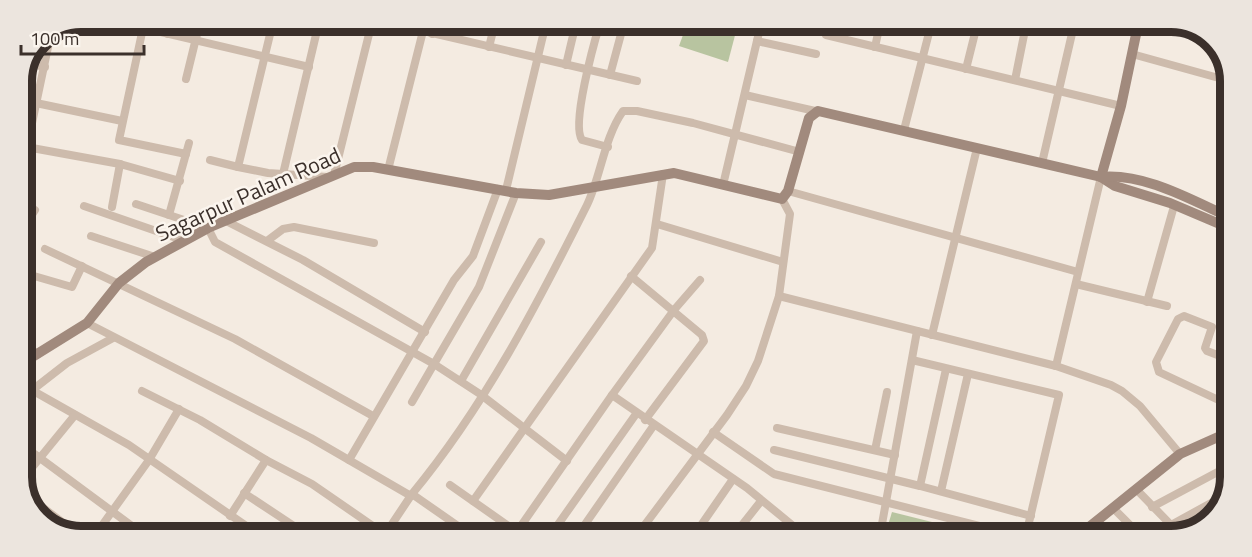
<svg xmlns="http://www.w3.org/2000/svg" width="1252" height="557" viewBox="0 0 1252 557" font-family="'Titillium Web',sans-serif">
<rect width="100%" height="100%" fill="#f4ebe1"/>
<g fill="#b8c4a0">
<polygon points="687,24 738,24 728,62 679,46"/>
<polygon points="892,512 984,535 885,535"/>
</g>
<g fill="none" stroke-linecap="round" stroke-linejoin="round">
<g stroke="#cdbbac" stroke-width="8">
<polyline points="114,21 309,67"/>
<polyline points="273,22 238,167 268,173 327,177"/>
<polyline points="385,22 637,81"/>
<path d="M600 23C594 43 571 125 582 140L608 147"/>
<polyline points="828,24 826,35 1121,106"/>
<polyline points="143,28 119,140 186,154"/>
<polyline points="168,34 170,21"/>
<polyline points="432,34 434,22"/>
<polyline points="757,41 816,54"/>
<polyline points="489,47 495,23"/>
<polyline points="875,47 880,24"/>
<polyline points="1132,54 1226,80"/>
<polyline points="28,63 45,67"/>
<polyline points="566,65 576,23"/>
<polyline points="966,69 977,25"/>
<polyline points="1229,72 1226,80 1231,89"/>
<polyline points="610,75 624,23"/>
<polyline points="186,79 200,22"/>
<polyline points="1015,80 1026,25"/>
<polyline points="745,95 815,111"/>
<polyline points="36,103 122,121"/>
<polyline points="904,130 931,25"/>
<polyline points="21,146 120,164 180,181"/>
<polyline points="27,147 51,33"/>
<polyline points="210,160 238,167"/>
<polyline points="1042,163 1074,25"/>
<polyline points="388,170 423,31"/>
<polyline points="283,174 319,22"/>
<polyline points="334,175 372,22"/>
<polyline points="723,185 761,24"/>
<polyline points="506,190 546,23"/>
<polyline points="788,191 1078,272"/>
<polyline points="136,204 208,228 215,242 434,364 479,287 516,193"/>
<polyline points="84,206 185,241"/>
<polyline points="112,207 120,164"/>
<polyline points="169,215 189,143"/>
<polyline points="226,221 303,260 425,332"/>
<polyline points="657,224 783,262"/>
<polyline points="21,231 35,210"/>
<polyline points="91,236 155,257"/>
<polyline points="267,241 283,229 294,227 374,243"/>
<polyline points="45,249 235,339 373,416"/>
<polyline points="34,276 72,287 82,266"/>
<polyline points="631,276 702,335 704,341 645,420"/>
<polyline points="1076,284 1167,306"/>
<polyline points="779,296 1056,366 1111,385 1122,391 1140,406 1180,454"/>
<polyline points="1147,302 1174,206"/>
<polyline points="87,323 311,438 411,496"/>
<polyline points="932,335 977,148"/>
<polyline points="21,344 38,354"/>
<polyline points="912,360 1059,395 1026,535"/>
<polyline points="1056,366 1101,177"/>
<polyline points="461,381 541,242"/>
<polyline points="21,384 129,445 255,532"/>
<polyline points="31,391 67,363 113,338"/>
<polyline points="142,391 200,420 266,460 230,516"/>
<polyline points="612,395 674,310 700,280"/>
<polyline points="412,402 434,364 480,394 567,461"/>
<polyline points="1227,404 1159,372 1156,362 1178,319 1184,316 1212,327 1205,348 1207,351 1228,359"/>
<polyline points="777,428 895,455"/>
<polyline points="713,432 774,474 1015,535"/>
<polyline points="21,444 140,532"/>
<polyline points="774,450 920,486 946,369"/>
<polyline points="875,450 887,392"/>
<polyline points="266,460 312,484 383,533"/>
<polyline points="349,460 454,280 473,256 498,189"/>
<polyline points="21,481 75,415"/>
<polyline points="450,485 517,532"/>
<polyline points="920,486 1031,516"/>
<polyline points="1136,489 1171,525 1222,497 1226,498"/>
<polyline points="941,491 968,374"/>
<polyline points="244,493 303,532"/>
<path d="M412 494C484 407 537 305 587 205 601 176 604 138 623 111H637L693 123 800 152"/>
<polyline points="26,495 74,531"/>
<polyline points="473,501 652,248 663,174"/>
<polyline points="1152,507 1227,467"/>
<polyline points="1113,508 1141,536"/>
<polyline points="1171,525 1179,534"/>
<polyline points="98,531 149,460 179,409"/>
<polyline points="386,533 412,494 468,533"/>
<polyline points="516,533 612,395 747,488 803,534"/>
<polyline points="552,533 636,414"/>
<polyline points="579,533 654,425"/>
<polyline points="638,534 727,415 746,386 758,361 779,296 790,214 782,199"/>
<polyline points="695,534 733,479"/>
<polyline points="735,534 761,501"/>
<polyline points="880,535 917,331"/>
</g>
<g stroke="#a18a7d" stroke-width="10">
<polyline points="1101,177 1121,106 1138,25"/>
<polyline points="1101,177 1115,186 1170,203 1229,228"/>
<path d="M21 364 87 323 119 283 146 262 208 228 354 167H373L516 193 549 195 674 173 782 199 788 191 809 118 818 111 1101 177C1145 173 1191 200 1229 217"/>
<polyline points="1078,536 1180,454 1227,433"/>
</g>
</g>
<g text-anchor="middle" stroke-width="5" stroke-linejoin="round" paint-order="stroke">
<g font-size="22" fill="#3b302b" stroke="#fbf5ee">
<text transform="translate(248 194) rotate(-24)" y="8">Sagarpur Palam Road</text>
</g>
</g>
<path d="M0 0H1252V557H0ZM81 32H1171A49 49 0 0 1 1220 81V477A49 49 0 0 1 1171 526H81A49 49 0 0 1 32 477V81A49 49 0 0 1 81 32Z" fill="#ece5de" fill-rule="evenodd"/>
<path fill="none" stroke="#3b302b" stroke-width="8" d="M81 32H1171A49 49 0 0 1 1220 81V477A49 49 0 0 1 1171 526H81A49 49 0 0 1 32 477V81A49 49 0 0 1 81 32Z"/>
<path d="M21 45v9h123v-9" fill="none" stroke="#3b302b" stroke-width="3"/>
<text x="30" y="45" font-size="18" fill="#3b302b" stroke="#fbf5ee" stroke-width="4.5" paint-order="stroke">100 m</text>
</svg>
